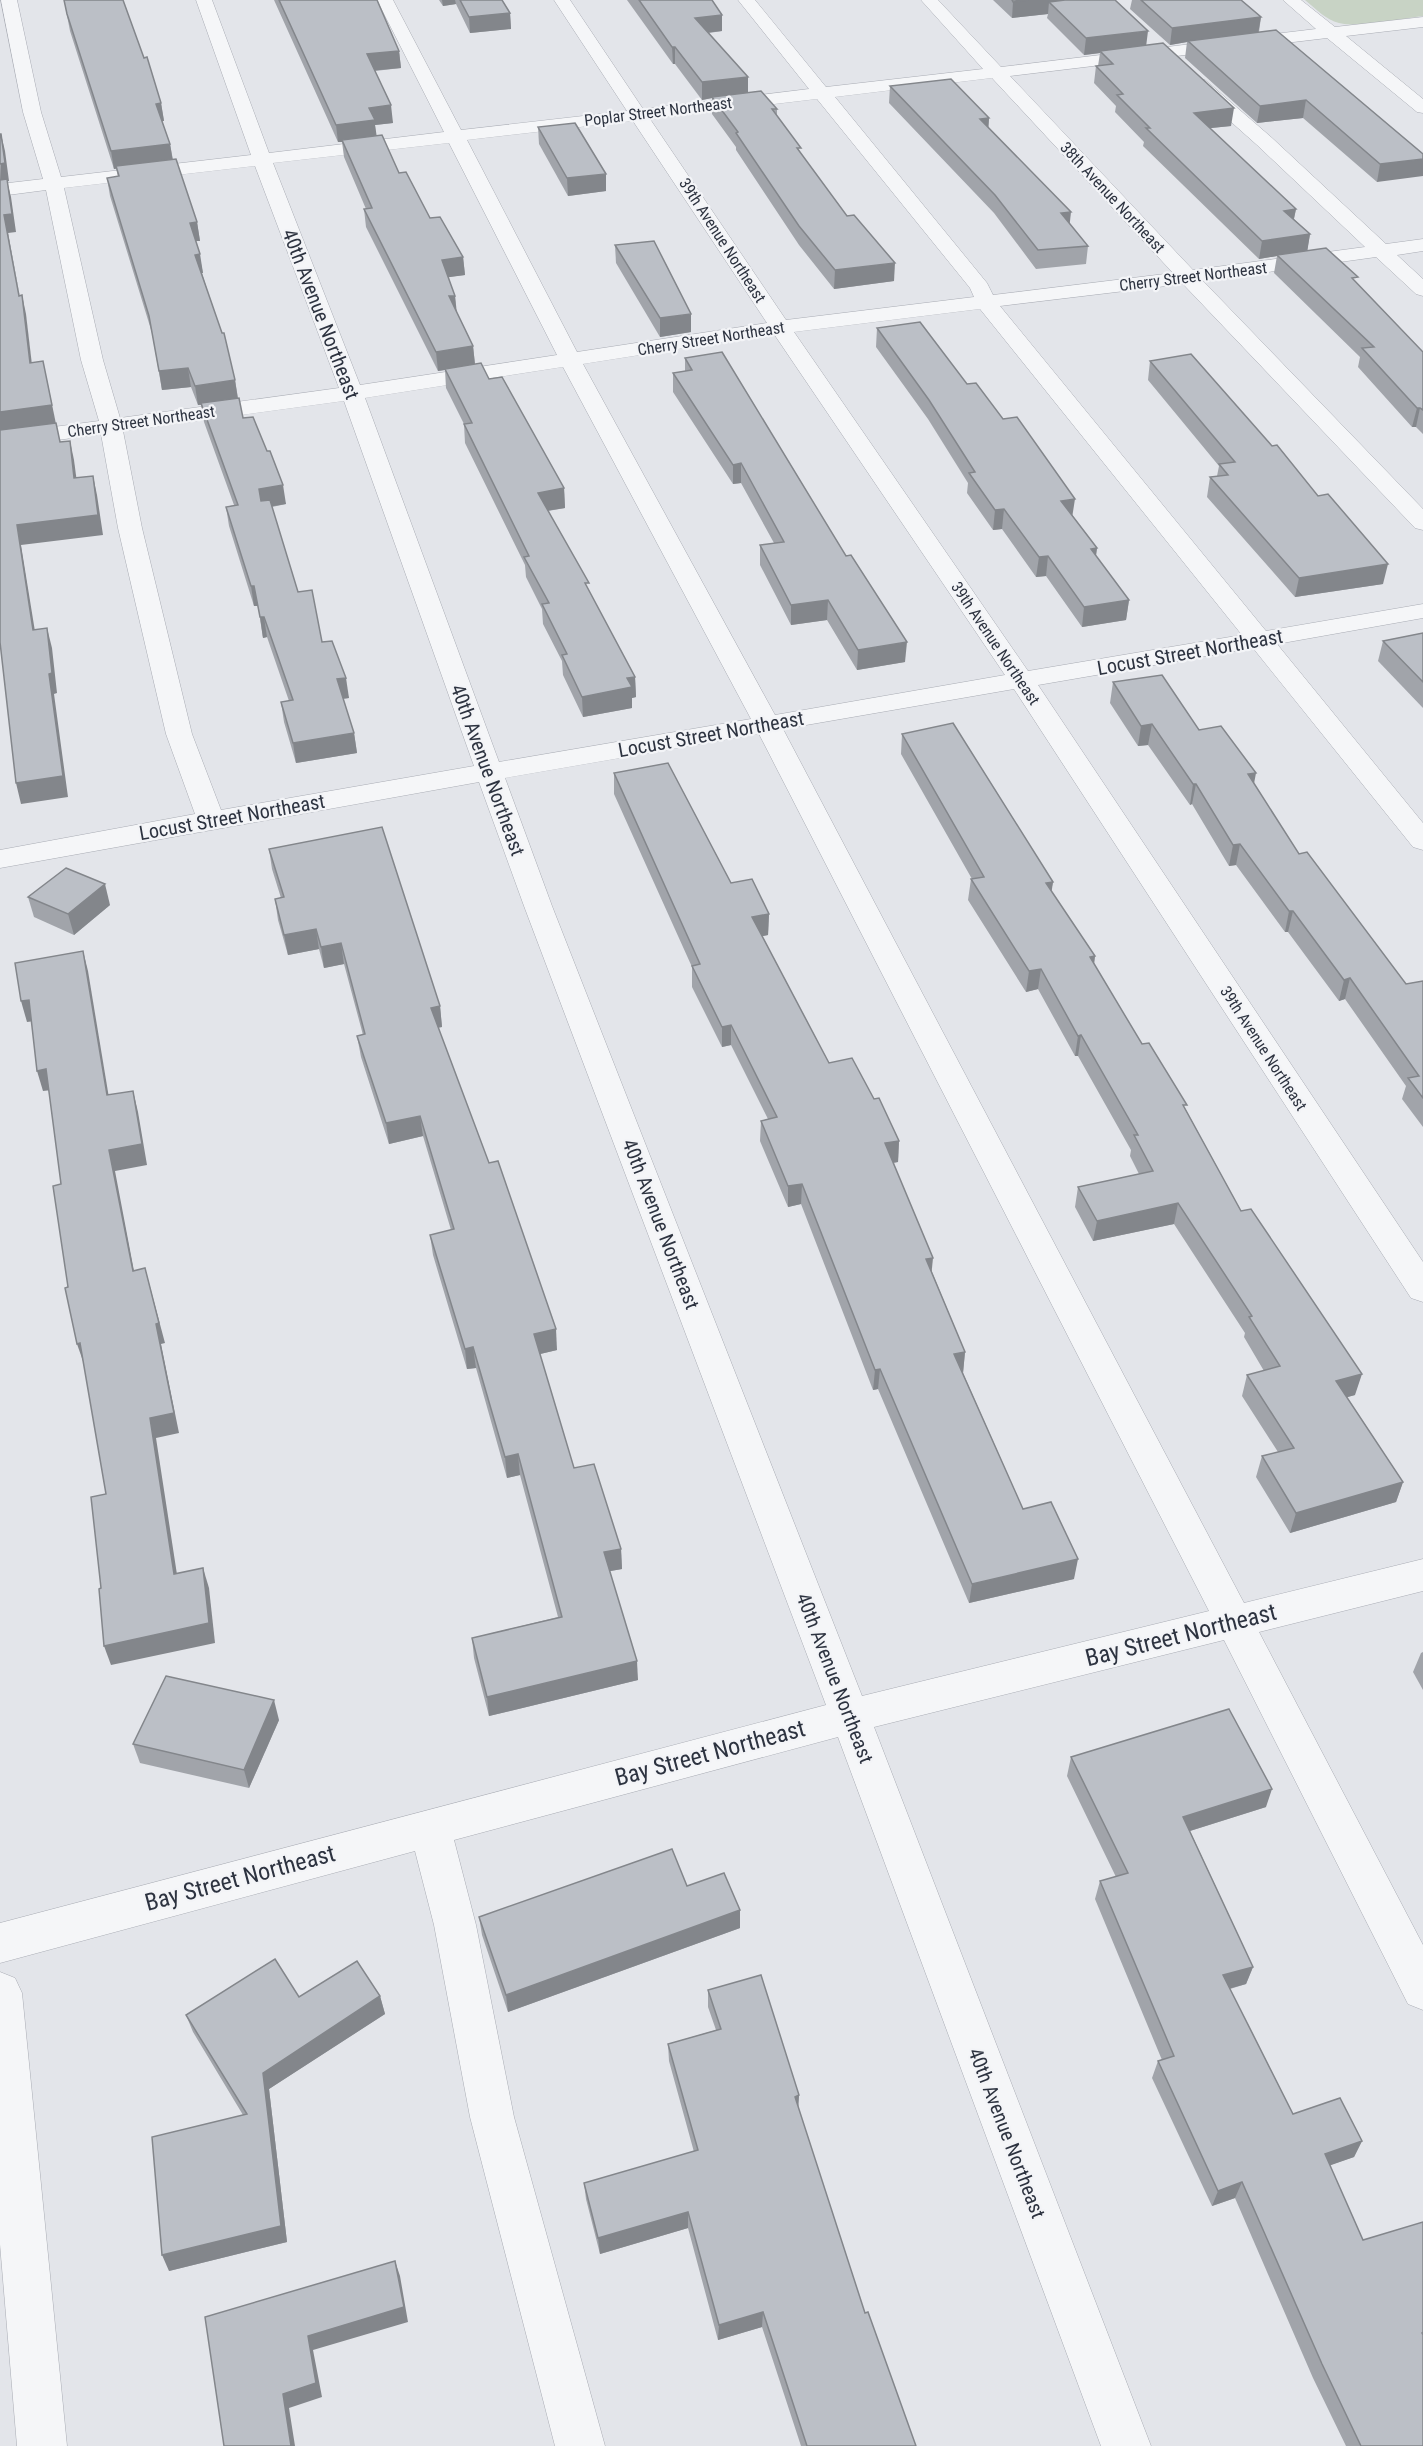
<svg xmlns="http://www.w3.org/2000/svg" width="1423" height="2446" viewBox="0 0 1423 2446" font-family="'Roboto Condensed',sans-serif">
<rect width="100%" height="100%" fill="#e3e5ea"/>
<path fill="#c8d3c5" d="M1305 0H1423V16C1399 19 1362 28 1339 23 1326 20 1315 8 1305 0Z"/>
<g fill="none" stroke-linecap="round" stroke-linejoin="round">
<defs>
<g id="minor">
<path d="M1 0H17L41 112 61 177 251 155 196 0H212L269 153 444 132 377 0H393L461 130 627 111 554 0H570L643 109 809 89 738 0H755L826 87 983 69 921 0H938L1001 67 1316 29 1283 0H1301L1335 27 1423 17V27L1346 36 1423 99V113L1417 112 1327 38 1010 76 1193 270 1365 247 1257 145 1193 88 1190 84 1193 80H1205L1271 137 1386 244 1423 239V251L1397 255 1423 279V296L1416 294 1376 257 1203 281 1423 509V530L1415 528 1183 284 1000 306 1266 631 1423 604V618L1277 644 1423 823V850L1413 847 1253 648 1038 685 1423 1262V1302L1411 1298 1014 689 783 729 1244 1603 1423 1559V1591L1259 1632 1423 1945V2010L1408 2004 1224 1640 874 1727 1151 2446H1101L838 1737 454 1840 476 1925 514 2117 605 2446H555L470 2117 434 1925 415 1851 0 1963V1923L826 1705 524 906 479 782 0 868V850L195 814 166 734 118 528 101 434 0 448V434L99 421 81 360 46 190 0 196V184L43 179 23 112ZM992 78 1173 273 993 295 987 283 835 97ZM817 99 970 288 974 297 786 320 650 119ZM633 121 767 323 577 352 467 140ZM449 143 557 355 360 385 273 163ZM255 166 339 388 120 418 103 360 64 188ZM980 309 1242 635 1028 671 794 332ZM774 334 1005 675 775 715 583 364ZM563 367 751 719 499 762 365 398ZM344 401 474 766 221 810 192 734 142 528 123 431ZM759 734 1209 1611 862 1696 552 906 505 778Z"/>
<polygon points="0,1972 15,1978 22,1993 67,2446 17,2446 0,2244"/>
</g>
</defs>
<use href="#minor" stroke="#a9acb4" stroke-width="1"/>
<use href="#minor" fill="#f5f6f8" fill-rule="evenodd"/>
</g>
<g fill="#a1a4aa">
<polygon points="64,0 144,58 161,103 164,121 162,121 170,144 173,160 197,222 200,241 196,241 203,273 202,273 235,380 238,398 243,418 286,504 272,507 298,592 349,698 343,699 354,733 357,753 296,763 284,722 281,702 289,701 267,637 263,638 258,606 254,606 229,526 226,507 234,505 204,422 201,405 198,405 191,387 162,390 152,333 110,196 107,178 118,177 116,168 114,169 70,31"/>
<polygon points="274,0 377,0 399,51 401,68 375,71 393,123 375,125 376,136 399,173 430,218 463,257 465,275 448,277 455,296 456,311 473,346 475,364 489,379 564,488 565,508 548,511 589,591 635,677 636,697 632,698 632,708 583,717 563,675 562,661 543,624 542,609 526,577 525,565 465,443 464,424 446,388 445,370 438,371 366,227 364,209 366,209 344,157 342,142 338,142"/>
<polygon points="439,0 502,0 510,13 511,29 470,33 456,4 443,6"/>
<polygon points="627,0 712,0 722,31 709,33 748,92 777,109 777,116 801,154 894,281 834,289 799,245 736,150 736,147 712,114 712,98 702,100 675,64 673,64"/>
<polygon points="993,0 1115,0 1146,45 1231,126 1210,128 1296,209 1294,219 1310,234 1307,251 1356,282 1423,352 1423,434 1416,427 1412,427 1358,367 1360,357 1274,273 1277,256 1259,259 1143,146 1144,142 1115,112 1116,106 1094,83 1096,66 1098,66 1100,53 1084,55 1047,18 1048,14 1012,18"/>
<polygon points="1132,0 1241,0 1261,17 1259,32 1423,154 1377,182 1303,118 1257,123 1185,58 1187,42 1170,45 1130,9"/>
<polygon points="890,86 989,118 988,128 1088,246 1086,264 1036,269 994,213 889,103"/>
<polygon points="538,127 606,174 606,191 568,196 539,144"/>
<polygon points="615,245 691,332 660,337 616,263"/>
<polygon points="877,328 967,384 1073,516 1097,548 1096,556 1129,600 1126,620 1082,627 1046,576 1036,577 1002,529 993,530 967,493 968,483 928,419 876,347"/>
<polygon points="685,358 905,662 857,670 827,620 791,625 760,565 760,545 774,543 741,483 733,484 673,392 673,373 685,371"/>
<polygon points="1150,361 1272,446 1318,496 1383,584 1295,597 1207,497 1210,477 1217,476 1219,466 1148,380"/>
<polygon points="1423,633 1423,708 1378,661 1383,641"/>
<polygon points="1113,682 1199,730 1254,784 1299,854 1406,984 1423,981 1423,1127 1402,1099 1406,1086 1345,999 1339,1001 1288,932 1285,932 1236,865 1229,866 1192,804 1190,805 1148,745 1138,746 1110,703"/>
<polygon points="902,734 1053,882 1051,891 1095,956 1094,965 1142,1044 1186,1110 1241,1211 1355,1395 1347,1397 1403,1482 1396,1502 1290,1533 1256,1477 1262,1456 1278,1452 1242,1396 1247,1375 1264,1371 1244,1337 1245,1333 1174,1224 1093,1241 1075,1207 1078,1187 1139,1174 1130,1156 1131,1150 1078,1056 1075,1056 1038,989 1026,992 968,900 971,879 972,879 901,754"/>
<polygon points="614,773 731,883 769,914 768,935 762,936 829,1063 874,1099 899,1141 898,1162 893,1163 932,1272 965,1352 963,1373 1023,1509 1074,1579 969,1603 878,1389 873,1390 801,1204 788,1207 760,1141 761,1121 768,1119 731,1045 722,1047 692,987 692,967 614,794"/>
<polygon points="269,849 440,1006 442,1027 438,1028 557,1350 540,1354 574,1468 621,1549 622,1569 610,1571 638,1680 489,1716 474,1658 472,1638 558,1617 520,1475 507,1478 476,1368 467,1369 433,1255 430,1235 451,1230 423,1136 389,1144 361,1057 357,1036 363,1035 344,964 324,968 319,949 288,955 278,920 275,899 281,898 272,869"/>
<polygon points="28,897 110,905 74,935 34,917"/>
<polygon points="1423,1652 1423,1690 1413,1672 1421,1653"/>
<polygon points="279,1720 249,1788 140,1763 133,1744"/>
<polygon points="1071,1757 1266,1807 1190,1831 1253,1967 1246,1984 1230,1989 1293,2114 1362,2141 1354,2157 1330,2165 1423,2446 1346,2446 1313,2378 1235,2198 1212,2206 1152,2078 1158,2061 1162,2060 1095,1899 1100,1881 1116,1877 1067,1776"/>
<polygon points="687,1886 740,1928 508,2012 482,1935 479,1917"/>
<polygon points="708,1990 799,2095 798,2107 865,2313 916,2446 801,2446 762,2327 718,2340 688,2228 600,2254 586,2199 584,2183 694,2152 669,2061 668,2044 716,2030 708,2007"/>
<polygon points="380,1996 385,2014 269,2089 287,2242 169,2271 243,2115 193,2032 186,2015 299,1997"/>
</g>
<g fill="#83868b">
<polygon points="442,0 455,0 456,4 443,6"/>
<polygon points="1028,0 1073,0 1049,2 1048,14 1012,18 1013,2"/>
<polygon points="510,13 511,29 470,33 469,17"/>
<polygon points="722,15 722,31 695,34 695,18"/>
<polygon points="1261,17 1258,34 1188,41 1187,42 1170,45 1172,28"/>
<polygon points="1148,31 1146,47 1100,51 1100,53 1084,55 1086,38"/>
<polygon points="672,47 675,47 675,64 673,64"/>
<polygon points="399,51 401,68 369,71 367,54"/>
<polygon points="748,77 748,94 712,97 712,98 702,100 702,82"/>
<polygon points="1306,100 1303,118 1257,123 1260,106"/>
<polygon points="161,103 164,121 159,121 156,104"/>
<polygon points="391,105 393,123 375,125 377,138 342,140 342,142 338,142 336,125 369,108"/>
<polygon points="1234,108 1231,126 1192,130 1194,113"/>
<polygon points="989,118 988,135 980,119"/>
<polygon points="1,134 5,151 9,181 7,181 11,197 16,232 8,233 23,314 4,215 0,182"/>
<polygon points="170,144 173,162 114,169 111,151"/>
<polygon points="1423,159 1423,176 1377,182 1380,164"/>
<polygon points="606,174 606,191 568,196 567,178"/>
<polygon points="1296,209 1292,227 1284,211"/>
<polygon points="1071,212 1069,230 1061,213"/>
<polygon points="197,222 200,241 193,241 190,223"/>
<polygon points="1310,234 1307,253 1277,255 1277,256 1259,259 1262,241"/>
<polygon points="200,254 203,273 198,273 195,255"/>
<polygon points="463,257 465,275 443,278 442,260"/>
<polygon points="895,263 894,281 834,289 835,270"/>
<polygon points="22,295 26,314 34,382 30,363"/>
<polygon points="449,296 455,296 457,314"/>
<polygon points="691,314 691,332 660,337 660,318"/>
<polygon points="473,346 475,365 438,371 436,352"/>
<polygon points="188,368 191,387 162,390 159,371"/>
<polygon points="47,380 56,424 0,432 0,412"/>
<polygon points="235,380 238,400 198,405 195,386"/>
<polygon points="1417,408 1420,408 1416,427 1412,427"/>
<polygon points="70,441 74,460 79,498 74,478"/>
<polygon points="741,463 741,483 733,484 733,465"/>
<polygon points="93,476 97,495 103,535 21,545 38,650 33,630 17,525"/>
<polygon points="283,485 286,504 262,508 259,489"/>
<polygon points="564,488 565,508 539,512 538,493"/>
<polygon points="1075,499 1072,518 1061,501"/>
<polygon points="1004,509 1002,529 993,530 995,510"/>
<polygon points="1097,548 1094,568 1091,549"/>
<polygon points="1048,556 1046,576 1036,577 1039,557"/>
<polygon points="1388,564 1383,584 1295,597 1299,578"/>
<polygon points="251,586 254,586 258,606 254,606"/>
<polygon points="828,600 827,620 791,625 791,605"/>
<polygon points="1129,600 1126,620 1082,627 1084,607"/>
<polygon points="260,617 264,617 267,637 263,638"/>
<polygon points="47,628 52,648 57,693 54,694 68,797 21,804 16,783 49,674"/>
<polygon points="907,642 905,662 857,670 858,650"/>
<polygon points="635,677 636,697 632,698 632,708 583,717 582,697 627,678"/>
<polygon points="346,678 349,698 340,699 337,679"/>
<polygon points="1152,724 1148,745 1138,746 1141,726"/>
<polygon points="354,733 357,753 296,763 293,743"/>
<polygon points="1256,773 1252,794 1248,774"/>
<polygon points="1193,784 1196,784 1192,804 1190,805"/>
<polygon points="1240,844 1236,865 1229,866 1233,845"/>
<polygon points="1053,882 1050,902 1046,883"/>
<polygon points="105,884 110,905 74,935 68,914"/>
<polygon points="1289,911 1293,911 1288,932 1285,932"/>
<polygon points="769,914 768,935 752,938 752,917"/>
<polygon points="316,929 319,949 288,955 284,935"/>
<polygon points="341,943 344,964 324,968 321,947"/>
<polygon points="83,951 88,971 112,1116 107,1095"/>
<polygon points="1095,956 1092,977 1090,957"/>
<polygon points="1041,969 1038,989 1026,992 1029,971"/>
<polygon points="1350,978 1345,999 1339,1001 1344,980"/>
<polygon points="29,1000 35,1021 27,1022 21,1001"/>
<polygon points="440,1006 442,1027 433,1028 431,1008"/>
<polygon points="731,1025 731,1045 722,1047 722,1027"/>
<polygon points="1081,1035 1078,1056 1075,1056 1078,1036"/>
<polygon points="46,1069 52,1090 43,1091 37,1071"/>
<polygon points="133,1091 138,1112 147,1165 115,1171 138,1292 133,1271 109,1150"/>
<polygon points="420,1116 423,1136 389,1144 386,1123"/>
<polygon points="899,1141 898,1162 884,1164 885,1143"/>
<polygon points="802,1184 801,1204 788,1207 788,1186"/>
<polygon points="1178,1203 1174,1224 1093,1241 1097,1221"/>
<polygon points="933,1258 931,1278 926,1259"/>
<polygon points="145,1268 165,1343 161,1344 179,1433 156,1438 180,1594 174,1574 150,1418"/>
<polygon points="556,1329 557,1350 536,1355 534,1334"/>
<polygon points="80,1343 87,1363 84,1364 77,1344"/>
<polygon points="473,1347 476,1368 467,1369 465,1349"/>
<polygon points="965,1352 963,1373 954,1354"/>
<polygon points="880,1369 878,1389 873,1390 875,1370"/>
<polygon points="1362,1374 1355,1395 1330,1402 1336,1381"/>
<polygon points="518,1454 520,1475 507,1478 505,1457"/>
<polygon points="1403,1482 1396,1502 1290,1533 1296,1513"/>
<polygon points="621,1549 622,1569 605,1572 604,1552"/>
<polygon points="1078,1559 1074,1579 969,1603 972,1584"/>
<polygon points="203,1568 209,1588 215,1643 111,1665 104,1646"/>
<polygon points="637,1661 638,1680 489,1716 487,1697"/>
<polygon points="274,1700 279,1720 249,1788 244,1770"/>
<polygon points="1272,1789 1266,1807 1177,1835 1183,1817"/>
<polygon points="740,1910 740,1928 508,2012 506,1995"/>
<polygon points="1253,1967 1246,1984 1217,1992 1223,1975"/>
<polygon points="380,1996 385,2014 269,2089 287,2242 169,2271 162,2255 281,2226 263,2073"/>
<polygon points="799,2095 798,2112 795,2097"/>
<polygon points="1362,2141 1354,2157 1317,2170 1325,2154"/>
<polygon points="1242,2182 1235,2198 1212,2206 1218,2191"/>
<polygon points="688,2212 688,2228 600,2254 598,2238"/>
<polygon points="395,2261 400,2276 408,2322 313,2350 322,2397 289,2408 295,2446 291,2446 283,2394 308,2336"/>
<polygon points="763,2312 762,2327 718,2340 719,2325"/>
</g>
<g fill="#bbbfc6" stroke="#83868b" stroke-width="1.5">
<polygon points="64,0 123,0 144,58 147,57 161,103 156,104 170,144 111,151 67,14"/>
<polygon points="279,0 377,0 399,51 367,54 391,105 369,108 375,120 336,125"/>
<polygon points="460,0 502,0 510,13 469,17"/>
<polygon points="639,0 712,0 722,15 695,18 748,77 702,82 675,47 672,47"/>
<polygon points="1012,0 1028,0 1013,2"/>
<polygon points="1065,0 1115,0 1148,31 1086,38 1049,2"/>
<polygon points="1141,0 1241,0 1261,17 1172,28"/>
<polygon points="1276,30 1423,154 1423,159 1380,164 1306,100 1260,106 1188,41"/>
<polygon points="1163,43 1234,108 1194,113 1296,209 1284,211 1310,234 1262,241 1146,128 1150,128 1117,95 1123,94 1096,66 1113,64 1100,51"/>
<polygon points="951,79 989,118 980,119 1071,212 1061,213 1088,246 1038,250 995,195 890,86"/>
<polygon points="761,91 777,109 772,109 801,148 797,148 847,216 854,215 895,263 835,270 799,226 736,133 738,132 712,97"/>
<polygon points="575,123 606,174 567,178 538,127"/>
<polygon points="0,134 1,134 5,163 0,164"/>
<polygon points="382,135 399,173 406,172 430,218 440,217 463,257 442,260 455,296 449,296 473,346 436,352 364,209 372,208 342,140"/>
<polygon points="176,159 197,222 190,223 200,254 195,255 222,333 224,333 235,380 195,386 188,368 159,371 149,316 107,178 119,176 116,166"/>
<polygon points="7,179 12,214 4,215 19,296 22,295 30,363 43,361 52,405 0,412 0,180"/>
<polygon points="654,241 691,314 660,318 615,245"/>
<polygon points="1326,248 1358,277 1352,278 1423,352 1423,410 1420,408 1417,408 1362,348 1374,347 1277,255"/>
<polygon points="920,322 967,384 976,383 1003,419 1017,417 1075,499 1061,501 1097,548 1091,549 1129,600 1084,607 1048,556 1039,557 1004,509 995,510 969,473 975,472 929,400 877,328"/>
<polygon points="722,352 846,556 851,555 907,642 858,650 828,600 791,605 760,545 784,542 741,463 733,465 673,373 692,370 685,358"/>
<polygon points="1191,354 1272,446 1277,445 1318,496 1328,494 1388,564 1299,578 1210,477 1228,475 1219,464 1235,462 1150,361"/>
<polygon points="481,363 489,379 502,377 564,488 538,493 589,583 585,583 635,677 627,678 632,687 582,697 562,655 567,654 542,604 549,603 524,557 529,556 464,424 472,423 445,369"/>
<polygon points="239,398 243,418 253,417 267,451 270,451 283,485 259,489 261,501 270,500 298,592 312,590 322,642 332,641 346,678 337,679 354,733 293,743 281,702 293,700 264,617 260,617 254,586 251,586 226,507 238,505 201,403"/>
<polygon points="56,423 60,442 70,441 74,478 93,476 98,515 17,525 33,630 47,628 52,673 49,674 63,776 16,783 0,642 0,430"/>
<polygon points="1423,633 1423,682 1383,641"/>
<polygon points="1162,675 1199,730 1221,726 1256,773 1248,774 1299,854 1307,852 1406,984 1423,981 1423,1098 1408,1078 1419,1076 1350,978 1344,980 1293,911 1289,911 1240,844 1233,845 1196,784 1193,784 1152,724 1141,726 1113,682"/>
<polygon points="953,723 1053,882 1046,883 1095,956 1090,957 1142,1044 1149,1043 1187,1105 1183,1105 1241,1211 1251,1209 1362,1374 1336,1381 1403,1482 1296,1513 1262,1456 1294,1448 1247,1375 1280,1366 1249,1317 1252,1316 1178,1203 1097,1221 1078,1187 1153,1171 1134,1135 1138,1135 1081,1035 1078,1036 1041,969 1029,971 971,879 984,877 902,734"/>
<polygon points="668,763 731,883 752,879 769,914 752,917 829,1063 852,1058 874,1099 879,1098 899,1141 885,1143 933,1258 926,1259 965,1352 954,1354 1023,1509 1051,1502 1078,1559 972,1584 880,1369 875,1370 802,1184 788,1186 761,1121 777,1117 731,1025 722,1027 692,966 700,964 614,773"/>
<polygon points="382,827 440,1006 431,1008 489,1163 498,1161 556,1329 534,1334 574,1468 594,1464 621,1549 604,1552 637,1661 487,1697 472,1638 562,1617 518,1454 505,1457 473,1347 465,1349 430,1235 454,1229 420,1116 386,1123 357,1036 365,1034 341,943 321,947 316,929 284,935 275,899 284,897 269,849"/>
<polygon points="66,868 105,884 68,914 28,897"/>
<polygon points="83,951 107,1095 133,1091 142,1144 109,1150 133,1271 145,1268 159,1323 156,1324 174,1413 150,1418 174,1574 203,1568 209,1623 104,1646 99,1589 101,1588 91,1497 106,1494 80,1343 77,1344 65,1288 68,1287 53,1186 61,1184 46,1069 37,1071 29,1000 21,1001 15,963"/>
<polygon points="166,1676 274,1700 244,1770 133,1744"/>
<polygon points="1229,1709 1272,1789 1183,1817 1253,1967 1223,1975 1293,2114 1340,2098 1362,2141 1325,2154 1363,2240 1423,2222 1423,2332 1422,2333 1423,2335 1423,2446 1361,2446 1322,2364 1242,2182 1218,2191 1158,2061 1174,2056 1100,1881 1128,1873 1071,1757"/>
<polygon points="672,1849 687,1886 724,1873 740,1910 506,1995 479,1917"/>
<polygon points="275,1959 299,1997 357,1961 380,1996 263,2073 281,2226 162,2255 152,2137 247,2114 186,2015"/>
<polygon points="761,1975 799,2095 795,2097 865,2313 868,2312 916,2446 807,2446 763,2312 719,2325 688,2212 598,2238 584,2183 698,2150 668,2044 721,2029 708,1990"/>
<polygon points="395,2261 404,2307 308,2336 316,2383 283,2394 291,2446 224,2446 205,2317"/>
</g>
<g text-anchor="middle" stroke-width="4.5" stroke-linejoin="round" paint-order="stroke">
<g font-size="16" fill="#2d3340" stroke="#f3f4f7">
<text transform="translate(658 111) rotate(-7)" y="6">Poplar Street Northeast</text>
<text transform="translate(1113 197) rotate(47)" y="6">38th Avenue Northeast</text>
<text transform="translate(723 240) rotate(57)" y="6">39th Avenue Northeast</text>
<text transform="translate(1193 276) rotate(-7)" y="6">Cherry Street Northeast</text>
<text transform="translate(711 338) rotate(-9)" y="6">Cherry Street Northeast</text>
<text transform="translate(141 421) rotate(-8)" y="6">Cherry Street Northeast</text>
<text transform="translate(996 643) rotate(56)" y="6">39th Avenue Northeast</text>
<text transform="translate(1264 1048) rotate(57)" y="6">39th Avenue Northeast</text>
</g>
<g font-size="20" fill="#2d3340" stroke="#f3f4f7">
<text transform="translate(321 314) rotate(69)" y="7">40th Avenue Northeast</text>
<text transform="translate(1190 652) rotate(-10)" y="7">Locust Street Northeast</text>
<text transform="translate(711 734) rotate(-10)" y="7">Locust Street Northeast</text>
<text transform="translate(488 770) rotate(70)" y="7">40th Avenue Northeast</text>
<text transform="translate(232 817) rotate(-10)" y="7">Locust Street Northeast</text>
<text transform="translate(661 1224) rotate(69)" y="7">40th Avenue Northeast</text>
<text transform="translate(835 1678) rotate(69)" y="7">40th Avenue Northeast</text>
<text transform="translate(1007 2133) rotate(69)" y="7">40th Avenue Northeast</text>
</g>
<g font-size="24" fill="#2d3340" stroke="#f3f4f7">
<text transform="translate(1181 1635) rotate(-14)" y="8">Bay Street Northeast</text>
<text transform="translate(710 1753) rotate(-15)" y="8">Bay Street Northeast</text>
<text transform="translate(240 1878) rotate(-15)" y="8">Bay Street Northeast</text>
</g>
</g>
</svg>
